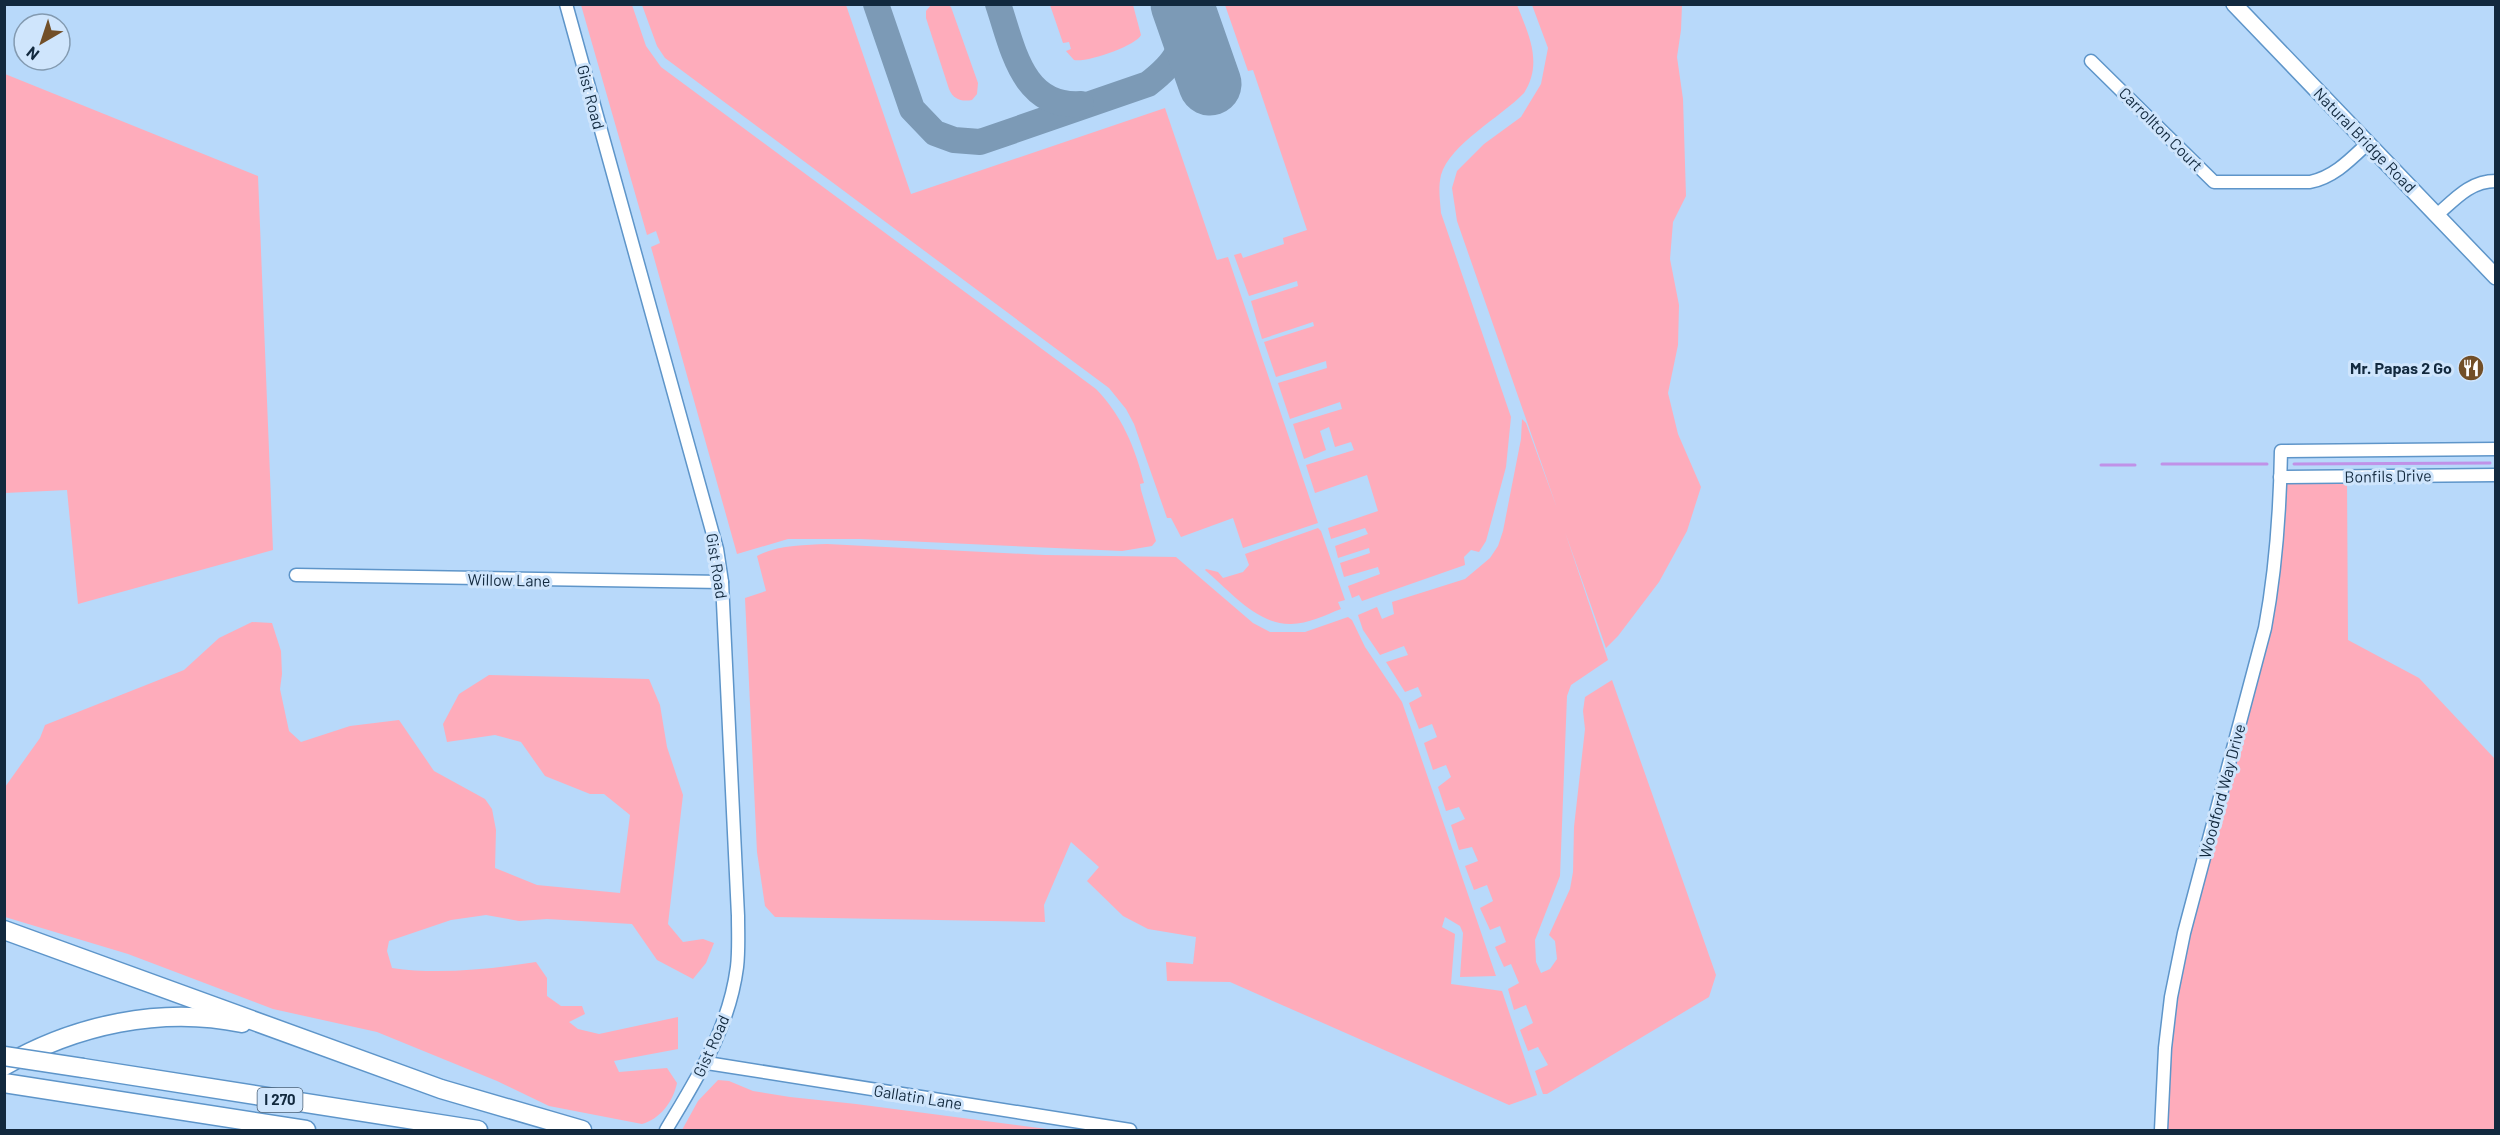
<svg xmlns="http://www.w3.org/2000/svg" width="2500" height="1135" viewBox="0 0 2500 1135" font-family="Barlow,sans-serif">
<rect width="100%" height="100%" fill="#b8d9fa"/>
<g fill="#feacbb">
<path d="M581 5H632L646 46 661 67 1096 389C1122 416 1135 447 1144 483L1140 484 1141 490 1156 541 1152 546 1122 551 860 539H788L737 554 651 247 660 243 656 231 647 235Z"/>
<polygon points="642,5 846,5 911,194 1165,108 1217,260 1228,257 1318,523 1243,548 1233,518 1181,537 1171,518 1167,518 1134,424 1126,409 1109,388 665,58 657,46"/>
<path d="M931 5H948L951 7 978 83 977 94 972 100C961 102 953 99 949 89L926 18V11Z"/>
<path d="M1050 5H1133L1141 35C1136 46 1086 63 1074 60L1066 51 1071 49 1069 42 1063 43Z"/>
<path d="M1225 5H1517C1529 35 1543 63 1524 93 1501 117 1450 144 1441 175 1438 188 1440 200 1441 213L1511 417 1506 467 1486 541 1479 552 1471 550 1464 557 1465 565 1362 601 1359 595 1352 598 1348 586 1380 574 1378 567 1344 577 1340 563 1370 553 1369 548 1338 558 1335 546 1368 534 1365 528 1331 539 1328 528 1378 511 1367 475 1315 493 1306 465 1354 450 1351 442 1335 447 1329 427 1320 431 1326 450 1304 459 1293 424 1342 409 1340 402 1290 419 1278 383 1327 368 1326 361 1276 377 1264 342 1314 326 1313 322 1262 339 1251 301 1298 286 1297 281 1249 296 1234 255 1241 253 1243 258 1284 244 1283 238 1307 230 1253 70 1248 71Z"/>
<polygon points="1532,5 1682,5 1681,30 1677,57 1683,99 1686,196 1673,222 1670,259 1679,305 1678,345 1668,393 1678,434 1701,487 1687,531 1659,582 1618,636 1606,648 1565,532 1608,660 1571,685 1567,696 1560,876 1535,940 1536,962 1541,973 1550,969 1557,959 1555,941 1549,935 1570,889 1573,872 1574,827 1585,729 1583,711 1585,697 1612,680 1716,975 1709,997 1547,1094 1543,1094 1535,1071 1548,1065 1538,1047 1528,1051 1520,1030 1533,1023 1526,1005 1514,1010 1508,989 1519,983 1511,964 1504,967 1495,947 1506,942 1500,926 1490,930 1480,908 1493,901 1487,885 1474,890 1465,866 1478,861 1472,847 1459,850 1451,825 1465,819 1459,807 1446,811 1438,787 1451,777 1446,765 1433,770 1424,743 1437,737 1432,724 1419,729 1409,703 1422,696 1418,687 1405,692 1386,662 1408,655 1404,646 1380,655 1363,630 1358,615 1377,607 1382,619 1394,614 1392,602 1465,579 1490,558 1498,546 1503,531 1521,439 1522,419 1526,423 1557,508 1457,221 1452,188 1457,171 1484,144 1521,117 1541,84 1548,48"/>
<polygon points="5,74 258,176 273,550 78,604 67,490 5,493"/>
<polygon points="2280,477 2347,477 2348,640 2419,678 2495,759 2495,1130 2161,1130 2171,997 2265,628"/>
<path d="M1318 528 1321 531 1345 600 1338 602 1341 609C1325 615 1308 624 1291 624 1257 625 1229 590 1205 570L1206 569 1218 572 1223 578 1243 572 1249 565 1245 554Z"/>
<path d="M827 544 1045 555 1176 557 1253 623 1270 632H1305L1348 617 1352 620 1365 647 1402 702 1496 976 1460 977 1463 933 1460 926 1445 917 1442 927 1455 934 1451 984 1502 991 1537 1095 1509 1105 1230 982 1167 981 1166 962 1193 964 1196 937 1148 929 1123 916 1087 881 1099 867 1071 842 1044 905 1045 922 775 917 765 906 757 852 745 598 766 591 757 556C777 545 804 545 827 544Z"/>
<path d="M252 622 272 623 281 651 282 674 280 689 289 731 301 742 350 726 399 720 434 771 485 799 492 809 496 830 495 868 537 885 620 893 630 815 604 794H590L545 776 521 742 495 735 447 742 443 724 459 694 489 675 649 679 660 705 667 747 683 795 668 924 683 942 703 939 714 943 706 963 693 979 657 960 632 924 547 919 519 921 486 915 451 920 389 941 387 951 392 968C439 975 490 969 536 962L547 978V996L561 1006H582L585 1014 569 1022 578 1029 599 1034 678 1017V1049L614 1061 619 1072 667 1068 677 1083C673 1102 660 1119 642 1124L549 1106 497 1081 377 1032 273 1009 128 954 5 917V787L40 738 45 725 184 670 219 638Z"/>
<polygon points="718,1080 729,1081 753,1091 790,1097 856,1104 1055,1130 682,1130 698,1101"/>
</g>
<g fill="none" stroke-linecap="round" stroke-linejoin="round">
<g stroke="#c092e8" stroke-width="3">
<polyline points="2162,464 2267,464"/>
<polyline points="2294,464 2490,463"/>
<polyline points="2101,465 2135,465"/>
</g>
<g stroke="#7c9ab6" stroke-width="26">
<path d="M876 4 912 109 935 133 954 140 980 142 1148 84C1179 60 1183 49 1184 11"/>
<path d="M998 4C1013 48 1022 108 1081 104"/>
</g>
<polyline stroke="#7c9ab6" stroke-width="63" points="1182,4 1210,84"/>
<defs>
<g id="minor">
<path d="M566 4 717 549 722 582 738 916C738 933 739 950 737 967 729 1029 697 1078 666 1130"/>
<path d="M2091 61 2214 182H2310C2334 177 2350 160 2368 143"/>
<path d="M2437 215C2455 199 2470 181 2496 181"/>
<polyline points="2280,477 2496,475"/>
<polyline points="296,575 722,582"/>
<polyline points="707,1063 1130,1130"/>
<path d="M2161 1130 2165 1048 2171 997 2184 933 2265 628C2276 569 2280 511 2281 451L2496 449"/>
</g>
<polyline id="major" points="2234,4 2496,277"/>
<g id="highway">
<polyline points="4,930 441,1089 582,1130"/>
<path d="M4 1066C75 1025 161 1006 242 1023"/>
<polyline points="83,1068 478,1130"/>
<polyline points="4,1083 306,1130"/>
</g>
</defs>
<use href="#minor" stroke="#5e95c9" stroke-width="15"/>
<use href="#major" stroke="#5e95c9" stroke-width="18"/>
<use href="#highway" stroke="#5e95c9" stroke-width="21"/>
<use href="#minor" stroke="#fff" stroke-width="12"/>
<use href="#major" stroke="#fff" stroke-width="15"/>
<use href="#highway" stroke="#fff" stroke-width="18"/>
<defs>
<polyline id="highway-bridge" points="4,1056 83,1068"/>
</defs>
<use href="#highway-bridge" stroke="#5e95c9" stroke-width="21" stroke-linecap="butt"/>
<use href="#highway-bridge" stroke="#fff" stroke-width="18"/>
</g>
<defs>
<symbol id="restaurant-disc" viewBox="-11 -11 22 22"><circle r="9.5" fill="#724f28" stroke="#cfe5fc"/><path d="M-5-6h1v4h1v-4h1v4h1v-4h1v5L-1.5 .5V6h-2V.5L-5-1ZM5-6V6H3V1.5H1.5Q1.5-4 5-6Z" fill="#fff"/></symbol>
</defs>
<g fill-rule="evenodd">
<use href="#restaurant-disc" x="2456" y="353" width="30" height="30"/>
</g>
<g text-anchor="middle" stroke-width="6" stroke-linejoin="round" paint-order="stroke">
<rect fill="#cfe5fc" stroke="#4b6177" stroke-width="1.5" x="257.5" y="1088" width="45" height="24" rx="4.5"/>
<g font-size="15" font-weight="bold" fill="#12293e">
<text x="280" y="1105">I 270</text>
</g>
<g font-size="16" fill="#12293e" stroke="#cfe5fc">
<text transform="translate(591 97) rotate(75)" y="6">Gist Road</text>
<text transform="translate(2161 129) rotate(45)" y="6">Carrollton Court</text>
<text transform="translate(2365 140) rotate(46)" y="6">Natural Bridge Road</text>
<text transform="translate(2388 476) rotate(-1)" y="6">Bonfils Drive</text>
<text transform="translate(717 566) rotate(81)" y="6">Gist Road</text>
<text transform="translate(509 580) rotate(1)" y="6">Willow Lane</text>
<text transform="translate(2222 791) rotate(-75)" y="6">Woodford Way Drive</text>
<text transform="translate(711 1046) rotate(-66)" y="6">Gist Road</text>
<text transform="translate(918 1097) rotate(9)" y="6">Gallatin Lane</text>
</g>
<g font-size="16" font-weight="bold" fill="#12293e" stroke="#cfe5fc" text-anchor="end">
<text x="2452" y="374">Mr. Papas 2 Go</text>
</g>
</g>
<rect width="2500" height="1135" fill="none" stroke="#12293e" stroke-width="12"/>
<g transform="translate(42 42) rotate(219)"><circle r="28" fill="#cfe5fc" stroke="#839ab0" stroke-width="1.5"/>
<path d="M0-4.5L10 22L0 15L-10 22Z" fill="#724f28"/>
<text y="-9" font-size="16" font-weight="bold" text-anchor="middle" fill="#12293e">N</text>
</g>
</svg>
